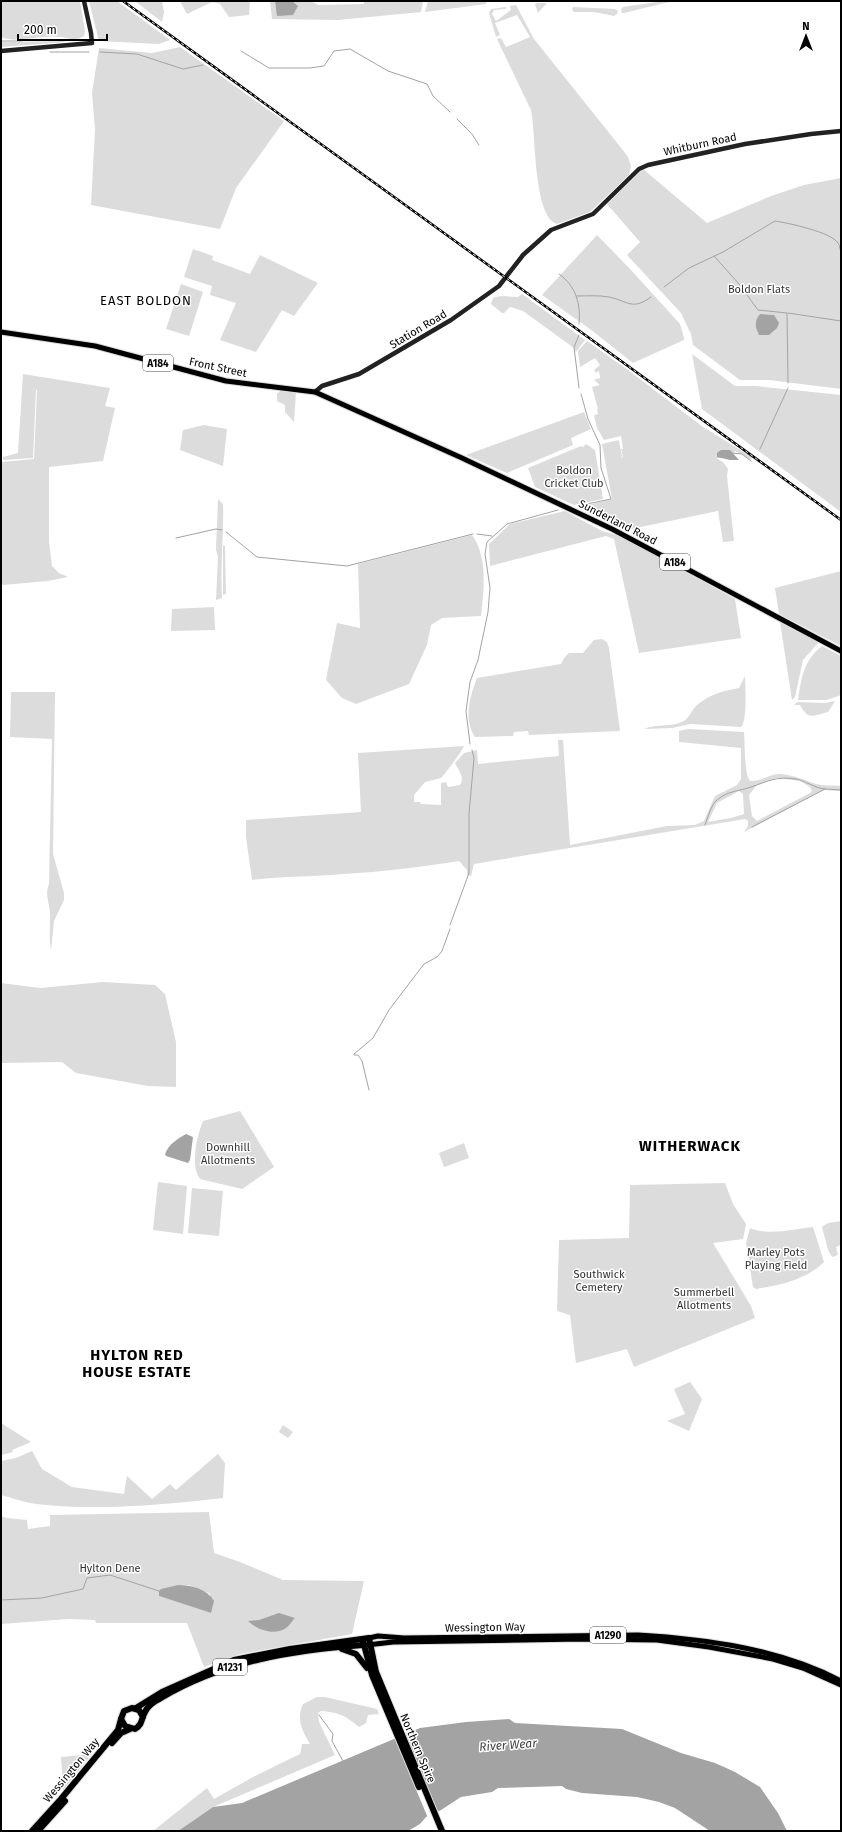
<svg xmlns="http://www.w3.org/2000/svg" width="842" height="1832" viewBox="0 0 842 1832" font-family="'Fira Sans',sans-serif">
<rect width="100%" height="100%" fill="#fff"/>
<g fill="#dcdcdc" fill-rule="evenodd">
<path d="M1 1H80L85 31 84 36C75 42 70 38 60 37 40 34 20 44 1 37Z"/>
<polygon points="89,1 117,1 170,40 159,44 99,41"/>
<polygon points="135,1 162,1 164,12 162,22"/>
<polygon points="180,1 250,1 249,15 229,17 220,4 212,2 187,14"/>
<polygon points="270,1 311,1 318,5 364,4 364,1 423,1 421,12 338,20 272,19"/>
<polygon points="428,1 486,1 486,4 425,12"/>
<polygon points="664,1 673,1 624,13 622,13 621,9 623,7"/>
<polygon points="537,3 547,3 538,13 535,4"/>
<path d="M516 5 534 39 622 149 628 157 631 166 629 175 590 212 557 224C533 217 536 132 531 110L497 39 501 38 506 47 530 37 517 15 495 23 500 35 496 37 489 13 491 9 506 7V9L494 10 492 14 496 21 511 10 510 6Z"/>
<polygon points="573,7 615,9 618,11 617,14 614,16 594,12 574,12 572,10"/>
<polygon points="62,41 67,42 1,47 1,42"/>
<polygon points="180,47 284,121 236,188 220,229 91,205 95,129 92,93 99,48 152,53"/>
<polygon points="643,169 707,223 771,196 804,185 841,178 841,389 769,380 740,380 693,345 691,334 681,313 627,255 640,242 607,204"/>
<polygon points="597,235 631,270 680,324 684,338 684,340 633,363 590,329 542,295"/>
<polygon points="193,249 213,256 212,260 250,274 260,255 318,283 294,316 282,310 256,352 220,340 236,303 210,295 212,286 184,277"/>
<polygon points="181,284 203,292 189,336 166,329"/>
<path d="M522 294 585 340 576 352 574 348 523 311 510 307 504 313H502L491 304 493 298C501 295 510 297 518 297Z"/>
<path d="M587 341 628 370 703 427 752 457 751 460 735 451C731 458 722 458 716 458L723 462 728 469 727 476 734 541 723 542 718 511 626 530 580 507 612 499 602 444 619 440 622 457 618 458 623 457 621 449H623L621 436 604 440 597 428 594 415 598 414 597 409H598L592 387 600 385 594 380 600 378 599 371 596 373 594 370 600 365 595 358 580 367 578 351Z"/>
<polygon points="692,354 735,386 756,386 841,395 841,512 702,409"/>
<polygon points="23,374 110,388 105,406 115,408 103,461 49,467 49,542 52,566 59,573 68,577 48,581 3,585 1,583 1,462 34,459 37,390 26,388 36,390 33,458 3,460 3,457 18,453"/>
<polygon points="280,391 296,392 294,422 285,412 285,405 277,401 277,394"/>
<polygon points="584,412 591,429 571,438 573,445 507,473 466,455"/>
<polygon points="204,425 227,429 223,466 180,450 183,430"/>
<polygon points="586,444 595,450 603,499 574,505 535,487 528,468 581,446 583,447"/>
<path d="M218 499 223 504C224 536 220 565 222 598L216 600 218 557 216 550Z"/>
<polygon points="565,511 602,531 621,536 735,599 741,638 639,653 614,539 606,536 490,566 489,544 510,524"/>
<path d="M472 535C488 557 484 590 481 616L442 618 431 625 427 645 409 684 356 704 342 698 326 680 337 623 360 628 358 564Z"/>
<polygon points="223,545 225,546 226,594 223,595"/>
<polygon points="841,571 841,646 779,614 775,588"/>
<polygon points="214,607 215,630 171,631 172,609"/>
<polygon points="780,622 819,642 803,660 795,697 792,700"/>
<path d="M602 639 607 642 609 648 620 731 529 735 528 731 514 732 513 736 475 737C463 719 470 696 477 678L561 664 564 658 569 653H583L594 640Z"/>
<path d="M822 646 841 656V695L827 700H798C801 678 804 660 822 646Z"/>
<path d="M745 676C745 687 748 719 741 727L690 724 672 728 644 729C656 723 672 728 684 721 689 718 692 710 696 706 708 695 722 691 739 688Z"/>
<path d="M11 692H55L53 854 64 893V900L54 921 51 950C49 939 50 929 50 918 51 905 44 896 49 884L52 739 10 737Z"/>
<path d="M835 701 828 712C813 716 808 720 800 705H794L797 702 825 703Z"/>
<path d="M688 729 744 732C745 743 744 773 750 781 761 782 770 773 780 774 794 775 804 780 816 784 823 786 833 785 841 786V791L824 790 744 832 748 826V821L745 819 474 864 471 876 467 875V870L459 861C421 867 382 872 343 874 313 877 282 876 252 880L246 837V820L361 812 358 753 464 746C463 750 445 774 441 778L425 782 414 795V802H420L421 804 441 805V783L446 782 448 787 460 785C465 778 459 771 455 763L464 753 477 750 478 764 559 756 558 740H563L570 845 667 826 695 825 704 821 715 796 737 785 741 779V748L679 742V731ZM776 778 800 781 810 787 812 791 810 793 757 821 752 816 749 795 757 785ZM739 791 743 794 744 814 731 818 708 822 717 803Z"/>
<polygon points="103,982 155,985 165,994 176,1042 176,1087 148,1086 76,1073 62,1062 1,1063 1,983 40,988"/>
<path d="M240 1111 274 1167 242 1189 200 1179C190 1166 197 1135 203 1121Z"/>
<polygon points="464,1143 469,1158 444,1167 439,1153"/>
<polygon points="158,1182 187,1186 183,1234 153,1230"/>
<polygon points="725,1183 733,1204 746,1224 743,1239 713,1243 751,1306 755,1318 634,1367 627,1349 576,1363 570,1315 557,1311 559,1240 629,1238 630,1185"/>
<polygon points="192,1188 223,1191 219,1236 188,1233"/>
<polygon points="841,1221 841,1245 836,1247 838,1255 832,1257 828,1250 822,1227 828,1223"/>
<path d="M813 1227 824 1262C806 1280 780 1285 756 1289L753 1287 746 1243 750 1228C769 1236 794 1229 813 1227Z"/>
<polygon points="690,1382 702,1399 689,1431 667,1421 685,1414 674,1389"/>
<polygon points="1,1423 31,1442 12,1450 13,1452 1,1455"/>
<polygon points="283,1425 293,1432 288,1438 279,1432"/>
<path d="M32 1451 42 1469 72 1487 124 1494 127 1476 152 1499 170 1484 176 1490 218 1454 225 1463 223 1498C162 1505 98 1511 37 1504 25 1503 13 1498 1 1495V1461L16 1458Z"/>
<path d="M209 1512 214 1553 240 1562 283 1580 364 1581 352 1634 240 1654 204 1667 187 1623H96L95 1620 69 1619 1 1624V1516L7 1518 27 1520 28 1529 50 1526V1515ZM178 1585H189L210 1594 211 1613 159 1596Z"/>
<path d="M317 1697H325L377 1709 379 1714 368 1715 366 1723 359 1727C346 1716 338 1712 321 1711L318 1713 319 1722 335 1755 213 1807 178 1831H153L207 1788 214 1799 255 1776 300 1754 302 1744H310C302 1730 296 1720 303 1704Z"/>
<polygon points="92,1754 63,1790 61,1757"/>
</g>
<g fill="#a3a3a3">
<polygon points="275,1 292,1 298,6 293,15 277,16"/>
<path d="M760 314 774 315 779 323 777 328 769 335H759C755 326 754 322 760 314Z"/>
<polygon points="721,450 730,450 739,460 730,460 717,457 717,453"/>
<path d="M186 1134 193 1137 190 1160 188 1163 166 1156 165 1154C169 1144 177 1139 186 1134Z"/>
<path d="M178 1585C192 1585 207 1589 214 1601L211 1613 159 1596V1591L161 1589Z"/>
<path d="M279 1613 295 1618C292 1621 289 1626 286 1628 275 1636 257 1630 248 1621L259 1620Z"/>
<polygon points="509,1719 515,1723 622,1729 681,1753 715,1763 735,1772 760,1787 778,1813 787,1831 710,1831 675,1808 659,1802 637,1797 582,1793 566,1789 562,1786 498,1788 492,1792 461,1797 441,1810 426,1817 420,1824 408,1831 178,1831 213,1807 242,1803 420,1728 466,1722"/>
</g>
<polygon fill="#fff" points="404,1732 439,1814 428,1818 394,1737"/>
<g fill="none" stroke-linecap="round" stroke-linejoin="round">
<g stroke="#a3a3a3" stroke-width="1">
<polyline points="1,41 22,41"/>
<polyline points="241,51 269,68 310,68 324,66 334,51 350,49 388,71 427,84 433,96 450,112"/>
<polyline points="50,52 89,52"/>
<polyline points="100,52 137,54 183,69 203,65"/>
<polyline points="457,119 472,134 479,145"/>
<polyline points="714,256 739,284 758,310 787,313 788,383"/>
<path d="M559 274C576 286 581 304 579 324"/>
<path d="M664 287 689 268 723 252 775 221C788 223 831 232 838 243 840 246 840 250 841 253"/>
<path d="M577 296C587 296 599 295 609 297 628 301 632 311 651 297"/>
<polyline points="788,313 841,321"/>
<polyline points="579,335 574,347 579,388"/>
<polyline points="581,394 588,419 600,445 601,468 611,499 582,505"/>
<polyline points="760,449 788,388"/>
<polyline points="732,453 742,454 751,461"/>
<polyline points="226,532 257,557 347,566 473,534"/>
<polyline points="477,534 492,536"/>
<polyline points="176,538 216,529 222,530"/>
<polyline points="470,744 466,711 470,682 478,660 488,612 490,588 485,554 487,542 507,524 558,510"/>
<path d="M705 825C708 817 711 805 717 800 727 791 740 791 751 787 769 781 776 776 796 779 806 781 814 788 825 789"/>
<polyline points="752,827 825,789 841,790"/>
<polyline points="450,925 469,873 469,814 474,758 472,750"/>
<polyline points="369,1090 362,1061 358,1055 354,1055 354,1054 373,1038 389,1010 424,964 437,957 442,951 450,929"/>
<polyline points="1,1600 42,1598 83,1589 87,1578 110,1575 159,1591"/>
<polyline points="319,1715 333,1734 332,1741 343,1761"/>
</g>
<defs>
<g id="primary">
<polyline points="1,332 95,346 226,381 315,392 462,458 612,529 841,651"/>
<path d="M369 1638 378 1636 404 1638 638 1635C706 1639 780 1649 841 1681"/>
<polyline points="367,1645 393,1642 581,1639 657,1640 709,1647 773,1659 803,1668 841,1685"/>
</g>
<g id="highway">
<polyline points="363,1641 372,1675 419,1787"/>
<polyline points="342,1649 356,1654 367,1668"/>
<polyline points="136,1708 162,1692 234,1660 290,1649 369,1638 376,1672 442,1831"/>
<path d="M143 1717 139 1710 132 1708 124 1711 121 1719 125 1726 135 1729C143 1724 141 1719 145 1712 148 1705 155 1701 161 1698 223 1661 293 1650 363 1645"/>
<polyline points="112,1743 121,1733 130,1729"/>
<polyline points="32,1831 61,1799 118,1730 121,1719"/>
<polyline points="38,1831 65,1801"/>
</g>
</defs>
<use href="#primary" stroke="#dbdbdb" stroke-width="7"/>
<use href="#highway" stroke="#dbdbdb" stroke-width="8"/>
<g stroke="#222" stroke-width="4.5">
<polyline points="1,51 92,43 91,33 84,1"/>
<polyline points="315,392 322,386 359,374 451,320 499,286 523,255 551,230 593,214 639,169 648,165 745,144 811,134 841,131"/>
</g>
<use href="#primary" stroke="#000" stroke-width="5"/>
<use href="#highway" stroke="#000" stroke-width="6"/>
<defs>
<polyline id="rail" points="123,1 841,520"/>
</defs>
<use href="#rail" stroke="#000" stroke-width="2.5"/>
<use href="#rail" stroke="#fff" stroke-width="1" stroke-dasharray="3" stroke-linecap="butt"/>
</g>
<g text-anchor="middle" stroke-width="3" stroke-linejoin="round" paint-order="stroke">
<g fill="#fff" stroke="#4c4c4c" stroke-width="1">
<rect x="143" y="355" width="30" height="16" rx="3"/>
<rect x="660" y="554" width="30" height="16" rx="3"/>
<rect x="590" y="1627" width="36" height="16" rx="3"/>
<rect x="213" y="1659" width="34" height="16" rx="3"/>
</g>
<g font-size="10" font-weight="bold" fill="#000">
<text x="158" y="367">A184</text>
<text x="675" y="566">A184</text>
<text x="608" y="1639">A1290</text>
<text x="230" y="1671">A1231</text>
</g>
<g font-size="11" fill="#000" stroke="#fff">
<text transform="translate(700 144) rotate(-12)" y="4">Whitburn Road</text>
<text transform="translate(418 329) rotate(-31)" y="4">Station Road</text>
<text transform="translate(218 367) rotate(12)" y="4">Front Street</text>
<text transform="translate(618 522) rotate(27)" y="4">Sunderland Road</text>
<text transform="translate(485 1627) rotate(-1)" y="4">Wessington Way</text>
<text transform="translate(418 1748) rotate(67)" y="4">Northern Spire</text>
<text transform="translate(71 1770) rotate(-50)" y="4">Wessington Way</text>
</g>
<g font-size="11" fill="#333" stroke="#fff">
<text x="759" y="293">Boldon Flats</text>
<text x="574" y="474">Boldon<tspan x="574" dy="13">Cricket Club</tspan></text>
<text x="228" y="1151">Downhill<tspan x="228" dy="13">Allotments</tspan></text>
<text x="776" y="1256">Marley Pots<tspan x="776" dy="13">Playing Field</tspan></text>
<text x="599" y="1278">Southwick<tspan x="599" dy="13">Cemetery</tspan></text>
<text x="704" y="1296">Summerbell<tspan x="704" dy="13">Allotments</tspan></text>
<text x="110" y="1572">Hylton Dene</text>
</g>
<g font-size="12" font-style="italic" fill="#444" stroke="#fff">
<text transform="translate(508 1745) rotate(-4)" y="4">River Wear</text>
</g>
<g font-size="13" letter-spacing="1" fill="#000" stroke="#fff">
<text x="146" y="305">EAST BOLDON</text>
</g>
<g font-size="15" font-weight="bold" letter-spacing="1" fill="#000" stroke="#fff">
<text x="690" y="1151">WITHERWACK</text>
<text x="137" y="1360">HYLTON RED<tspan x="137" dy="17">HOUSE ESTATE</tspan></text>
</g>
</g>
<rect width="842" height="1832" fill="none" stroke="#000000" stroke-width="4"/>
<g transform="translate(806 36)" stroke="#ffffff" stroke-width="3" paint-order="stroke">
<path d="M0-3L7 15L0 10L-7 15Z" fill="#000000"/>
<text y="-6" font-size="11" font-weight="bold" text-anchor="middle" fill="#000000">N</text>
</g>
<path d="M18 34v6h89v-6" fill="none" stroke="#000000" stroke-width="2"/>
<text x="24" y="34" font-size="12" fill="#000000" stroke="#ffffff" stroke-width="3" paint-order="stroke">200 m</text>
</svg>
